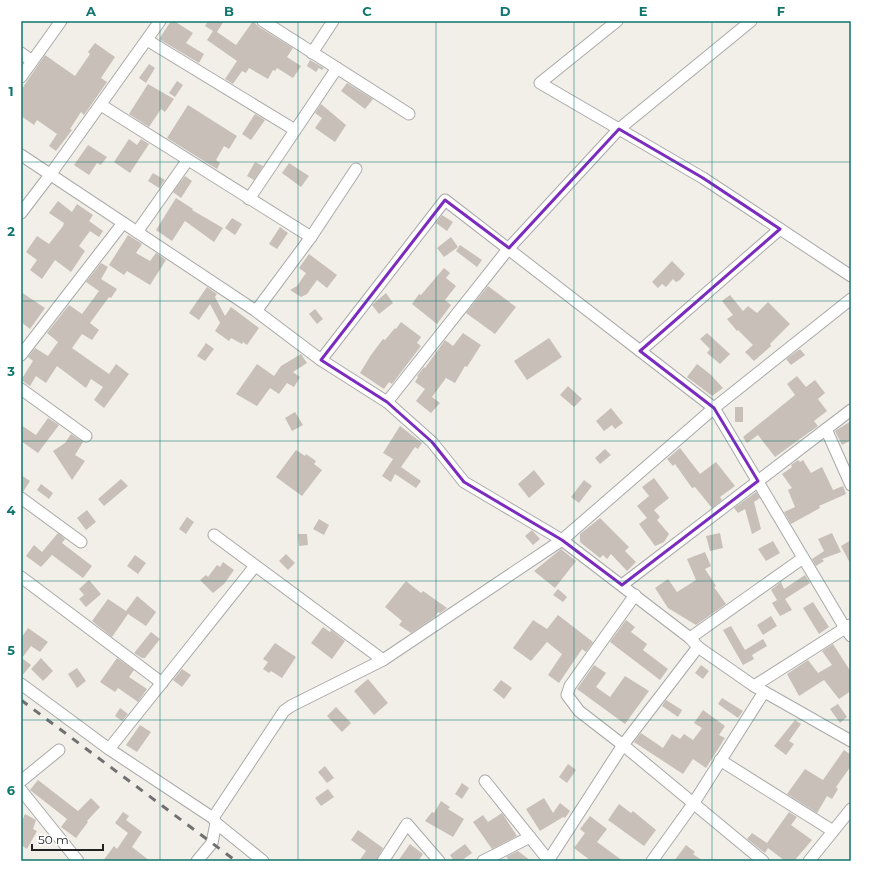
<svg xmlns="http://www.w3.org/2000/svg" width="872" height="882" viewBox="0 0 872 882" font-family="Montserrat,sans-serif">
<rect width="100%" height="100%" fill="#f2efe9"/>
<g fill="#c7bfb8">
<polygon points="171,21 174,21 193,33 186,43 204,54 199,63 159,39"/>
<polygon points="208,21 224,21 217,32 236,45 253,21 259,27 293,48 287,57 301,66 293,78 277,68 275,71 273,70 268,79 249,68 246,73 242,71 233,84 225,79 237,61 207,40 213,31 205,26"/>
<polygon points="95,43 115,57 101,78 107,82 84,115 81,112 70,129 72,130 56,151 49,146 57,134 37,120 34,125 21,116 21,90 45,55 75,76 90,54 88,52"/>
<polygon points="310,60 324,68 322,70 319,68 316,72 307,66"/>
<polygon points="149,64 155,68 146,83 139,78"/>
<polygon points="177,81 183,85 175,97 169,93"/>
<polygon points="347,83 373,99 365,109 341,91"/>
<polygon points="148,84 174,99 165,112 161,109 149,127 129,114"/>
<polygon points="321,104 346,125 335,142 315,128 322,118 315,113"/>
<polygon points="188,105 237,136 229,149 224,146 216,160 220,163 217,169 167,138"/>
<polygon points="255,114 265,120 251,140 242,134"/>
<polygon points="129,139 137,145 141,139 149,144 130,173 114,162"/>
<polygon points="88,145 107,157 101,165 97,163 89,175 74,165"/>
<polygon points="255,162 263,166 254,180 247,176"/>
<polygon points="289,163 309,176 301,187 282,173"/>
<polygon points="153,173 165,180 159,188 148,181"/>
<polygon points="185,176 192,181 181,198 173,192"/>
<polygon points="176,198 193,209 192,210 223,228 214,242 185,221 172,241 156,230"/>
<polygon points="58,201 72,212 77,204 93,215 89,221 103,231 99,237 90,231 79,246 85,251 71,272 55,260 42,279 30,270 37,260 26,252 37,236 49,244 63,226 64,223 49,213"/>
<polygon points="442,215 453,222 447,231 436,223"/>
<polygon points="232,218 242,224 235,235 225,228"/>
<polygon points="280,227 288,233 277,249 269,244"/>
<polygon points="128,235 142,244 136,253 150,261 156,253 166,260 150,285 127,271 124,275 109,265"/>
<polygon points="451,237 458,247 444,257 437,248"/>
<polygon points="460,245 482,260 477,267 456,251"/>
<polygon points="309,254 337,275 327,288 317,280 307,294 301,297 290,290 297,286 306,273 299,268"/>
<polygon points="672,261 685,274 680,280 676,282 673,279 666,287 662,284 658,288 652,282"/>
<polygon points="101,263 108,267 101,279 117,289 111,298 109,297 90,323 99,330 92,340 82,334 72,348 109,374 116,364 129,374 104,408 94,400 103,387 91,379 86,388 57,366 46,383 36,376 30,386 21,380 33,361 28,357 35,348 48,356 58,342 47,333 69,305 82,314 99,291 86,282"/>
<polygon points="444,268 450,273 446,278 456,286 445,300 451,305 437,324 412,304 419,294 421,295"/>
<polygon points="488,286 516,307 495,334 466,313"/>
<polygon points="207,287 217,294 215,297 225,316 231,307 259,328 247,345 243,342 242,344 231,338 229,341 215,331 220,323 210,304 199,320 189,313"/>
<polygon points="21,292 45,308 30,329 21,322"/>
<polygon points="386,293 393,303 379,314 372,305"/>
<polygon points="730,295 743,311 748,306 757,313 768,302 790,324 770,344 771,346 754,361 745,352 753,345 738,330 737,331 727,319 733,315 722,301"/>
<polygon points="315,309 323,319 317,324 309,314"/>
<polygon points="401,322 421,337 417,343 421,346 392,384 389,382 384,389 360,373 371,355 383,339 385,340 395,328 396,329"/>
<polygon points="463,333 481,345 467,367 465,366 455,383 446,378 432,397 440,403 431,413 416,401 425,389 415,382 418,377 417,376 424,367 425,368 445,340 453,346"/>
<polygon points="707,333 730,354 720,364 707,353 710,349 700,339"/>
<polygon points="549,338 562,357 527,380 514,361"/>
<polygon points="206,343 214,349 205,361 197,356"/>
<polygon points="800,349 805,355 791,365 786,359"/>
<polygon points="301,354 307,363 293,372 300,377 294,387 287,383 279,394 270,388 257,406 236,394 257,364 274,376 281,366"/>
<polygon points="697,364 710,374 723,388 712,396 687,377"/>
<polygon points="797,376 806,387 815,380 825,393 818,399 827,411 814,421 818,426 775,457 758,435 747,443 743,437 795,395 787,384"/>
<polygon points="568,386 582,399 574,407 560,395"/>
<rect x="735" y="407" width="8" height="15"/>
<polygon points="611,408 623,423 615,429 612,425 604,431 596,421"/>
<polygon points="295,412 303,425 292,431 285,418"/>
<polygon points="48,418 59,425 38,453 21,441 21,425 36,435"/>
<polygon points="851,421 851,440 842,445 835,431"/>
<polygon points="400,426 422,443 418,449 415,447 401,467 421,481 416,488 395,474 391,482 382,476 393,459 383,453"/>
<polygon points="71,434 83,442 75,455 85,461 72,480 53,451 65,443"/>
<polygon points="680,448 700,474 716,462 735,486 720,497 722,500 712,508 695,487 692,488 675,464 673,466 667,459"/>
<polygon points="605,449 611,455 600,464 595,458"/>
<polygon points="296,450 305,456 306,454 316,461 314,464 322,470 302,496 276,477"/>
<polygon points="798,460 800,462 803,460 811,473 822,467 833,490 843,486 846,494 819,506 820,508 791,524 784,512 795,507 788,490 792,488 782,474 792,467 791,465"/>
<polygon points="534,470 545,484 529,498 518,484"/>
<polygon points="21,475 30,481 23,492 21,491"/>
<polygon points="654,478 669,498 654,510 660,517 657,520 669,534 664,542 655,546 639,524 647,518 637,506 649,496 642,487"/>
<polygon points="121,479 128,486 104,506 98,499"/>
<polygon points="584,480 592,486 579,503 571,497"/>
<polygon points="41,484 53,493 49,499 37,490"/>
<polygon points="756,492 760,498 754,502 761,529 752,534 745,509 738,513 734,508"/>
<polygon points="87,510 96,522 86,530 77,518"/>
<polygon points="187,517 194,522 186,534 179,529"/>
<polygon points="600,518 629,547 625,551 636,562 627,571 611,554 607,559 603,555 600,558 580,542 580,534"/>
<polygon points="319,519 329,525 324,535 313,529"/>
<polygon points="532,530 540,539 533,545 525,536"/>
<polygon points="58,533 65,539 62,543 92,566 83,578 52,555 41,567 26,556 34,545 42,552"/>
<polygon points="720,533 723,548 710,551 706,536"/>
<polygon points="832,533 841,552 822,559 824,561 816,566 812,559 824,551 818,539"/>
<polygon points="298,534 307,534 308,545 299,546"/>
<polygon points="851,540 851,565 841,546"/>
<polygon points="773,541 780,553 766,561 758,549"/>
<polygon points="561,549 576,561 555,588 534,571"/>
<polygon points="705,552 711,566 705,569 716,586 714,587 726,604 696,625 668,608 655,588 668,579 677,592 696,580 687,559"/>
<polygon points="286,554 295,563 288,570 279,561"/>
<polygon points="135,555 146,563 138,574 127,566"/>
<polygon points="223,562 234,570 224,584 213,593 200,580 206,575 208,577 217,565 220,567"/>
<polygon points="805,575 810,583 785,599 792,610 780,616 772,603 777,600 771,590 781,582 784,589"/>
<polygon points="89,580 101,594 86,607 79,599 84,595 79,589"/>
<polygon points="406,581 421,593 423,591 447,608 440,613 438,612 435,617 411,633 399,625 402,621 385,607"/>
<polygon points="558,589 567,597 563,602 553,595"/>
<polygon points="137,596 156,612 146,626 128,614 112,637 92,621 108,599 126,611"/>
<polygon points="813,602 829,627 819,634 803,608"/>
<polygon points="558,615 593,642 586,652 582,649 559,683 548,675 562,654 547,642 531,661 513,648 533,620 547,629"/>
<polygon points="771,616 777,626 763,635 757,625"/>
<polygon points="626,620 635,627 631,632 647,644 643,650 668,669 660,680 610,642"/>
<polygon points="731,626 745,650 763,639 767,646 752,655 754,659 743,665 723,630"/>
<polygon points="323,627 330,632 331,630 345,641 332,659 311,643"/>
<polygon points="28,628 48,642 40,652 31,646 22,658 31,665 21,677 21,638"/>
<polygon points="151,632 160,639 145,658 142,658 134,653"/>
<polygon points="275,643 296,657 282,678 271,671 269,673 263,669 268,662 263,659"/>
<polygon points="833,644 851,672 851,691 839,699 824,680 799,696 787,674 808,660 818,673 832,665 822,651"/>
<polygon points="41,658 53,671 43,681 31,669"/>
<polygon points="117,658 134,670 129,677 147,689 138,702 118,688 115,692 100,682"/>
<polygon points="594,665 606,673 596,687 610,697 625,676 649,691 625,724 577,689"/>
<polygon points="701,665 709,671 703,679 695,673"/>
<polygon points="77,668 86,681 77,688 68,674"/>
<polygon points="182,669 191,675 182,687 173,680"/>
<polygon points="368,679 388,703 374,715 354,691"/>
<polygon points="501,680 512,688 504,699 493,690"/>
<polygon points="722,698 743,711 738,718 718,704"/>
<polygon points="666,700 682,710 678,717 662,706"/>
<polygon points="838,704 847,717 840,723 830,709"/>
<polygon points="336,707 351,723 342,732 327,716"/>
<polygon points="120,708 128,714 122,721 115,716"/>
<polygon points="703,710 725,726 719,735 725,738 706,768 693,759 683,774 634,742 641,733 663,748 672,734 680,739 684,734 693,740 702,728 694,723"/>
<polygon points="795,720 801,724 789,741 794,744 786,755 774,746"/>
<polygon points="140,725 151,732 137,752 126,745"/>
<polygon points="844,750 851,755 851,766 836,787 838,789 832,799 827,796 817,813 787,794 805,769 823,780"/>
<polygon points="568,764 576,770 567,783 559,777"/>
<polygon points="325,766 334,778 327,783 318,772"/>
<polygon points="38,780 78,811 91,798 100,807 87,821 88,822 76,838 61,827 67,819 30,790"/>
<polygon points="462,783 469,788 462,799 455,794"/>
<polygon points="328,789 334,797 321,806 315,798"/>
<polygon points="544,798 553,813 560,803 570,811 565,818 563,817 540,831 526,809"/>
<polygon points="441,801 450,807 448,809 464,819 453,837 425,821 432,812 434,813"/>
<polygon points="619,804 631,813 633,811 656,830 644,846 608,820"/>
<polygon points="123,812 129,816 126,820 142,832 132,847 150,861 103,861 114,846 117,849 128,833 115,823"/>
<polygon points="789,812 797,817 791,825 812,840 794,861 785,861 768,848 765,853 747,839 752,833 767,843"/>
<polygon points="502,813 517,836 492,849 473,822 483,815 488,822"/>
<polygon points="25,814 36,820 33,829 37,831 27,849 21,845 21,823"/>
<polygon points="590,816 607,829 597,842 623,861 591,861 574,848 585,833 580,829"/>
<polygon points="358,830 383,848 376,861 359,861 366,851 351,840"/>
<polygon points="410,844 423,854 418,861 398,861"/>
<polygon points="465,844 472,853 461,861 454,861 450,855"/>
<polygon points="686,845 695,852 693,854 703,861 674,861"/>
<polygon points="518,851 531,861 511,861 506,857"/>
</g>
<g fill="none" stroke-linecap="round" stroke-linejoin="round">
<defs>
<g id="minor">
<polyline points="263,21 409,114"/>
<polyline points="617,21 540,83 703,178 851,276"/>
<polyline points="147,40 295,130"/>
<polyline points="21,53 32,61"/>
<polyline points="312,53 333,21"/>
<polyline points="21,77 61,21"/>
<polyline points="101,105 311,237"/>
<polyline points="21,155 256,311 321,360 387,402 432,442 464,482 562,540 690,638 698,647 754,686 851,741"/>
<polyline points="249,199 337,68"/>
<polyline points="21,213 50,175 160,21"/>
<polyline points="137,232 187,161"/>
<polyline points="256,311 311,237 356,169"/>
<polyline points="640,351 780,229"/>
<polyline points="21,355 123,223"/>
<polyline points="321,360 445,200 714,408 845,628 851,636"/>
<polyline points="21,389 86,436"/>
<polyline points="387,402 509,248 619,129 751,21"/>
<polyline points="826,429 851,485"/>
<polyline points="21,498 81,542"/>
<polyline points="214,535 383,660"/>
<polyline points="21,577 162,683"/>
<polyline points="622,585 851,410"/>
<polyline points="635,595 570,686 567,695 579,711 623,745 763,861"/>
<polyline points="690,638 803,558"/>
<polyline points="21,684 109,749 213,818 216,823 263,861"/>
<polyline points="754,686 850,625"/>
<polyline points="109,749 255,566"/>
<polyline points="720,760 833,831"/>
<polyline points="21,781 59,750"/>
<polyline points="485,781 549,861"/>
<polyline points="21,790 78,861"/>
<polyline points="213,818 284,711 291,706 383,660 562,540 714,408 851,299"/>
<polyline points="197,861 212,843 216,823"/>
<polyline points="383,861 407,824 439,861"/>
<polyline points="483,861 530,837"/>
<polyline points="548,861 623,745 698,647"/>
<polyline points="652,861 693,804 764,692"/>
<polyline points="809,861 851,809"/>
</g>
</defs>
<use href="#minor" stroke="#a9a9a9" stroke-width="13"/>
<use href="#minor" stroke="#fff" stroke-width="11"/>
<polyline stroke="#707070" stroke-width="3" stroke-dasharray="8 8" stroke-linecap="butt" points="21,700 236,861"/>
</g>
<path fill="none" stroke="#7b2cbf" stroke-width="3" stroke-linejoin="round" d="M619 129 703 178 780 229 640 351 714 408 758 481 622 585 562 540 464 482 432 442 387 402 321 360 445 200 509 248Z"/>
<path fill="none" stroke="#0f766e" stroke-width="1" stroke-opacity="0.55" d="M160 21V861M298 21V861M436 21V861M574 21V861M712 21V861M21 162H851M21 301H851M21 441H851M21 581H851M21 720H851"/>
<rect width="872" height="882" fill="none" stroke="#ffffff" stroke-width="44"/>
<path d="M32 844v6h71v-6" fill="none" stroke="#222222" stroke-width="2"/>
<text x="38" y="844" font-size="12" fill="#222222" stroke="#ffffff" stroke-width="3" paint-order="stroke">50 m</text>
<rect x="22" y="22" width="828" height="838" fill="none" stroke="#0f766e" stroke-width="1.5"/>
<g font-size="13" text-anchor="middle" font-weight="bold" fill="#0f766e">
<text x="91" y="16">A</text>
<text x="229" y="16">B</text>
<text x="367" y="16">C</text>
<text x="505" y="16">D</text>
<text x="643" y="16">E</text>
<text x="781" y="16">F</text>
<text x="11" y="96">1</text>
<text x="11" y="236">2</text>
<text x="11" y="376">3</text>
<text x="11" y="515">4</text>
<text x="11" y="655">5</text>
<text x="11" y="795">6</text>
</g>
</svg>
